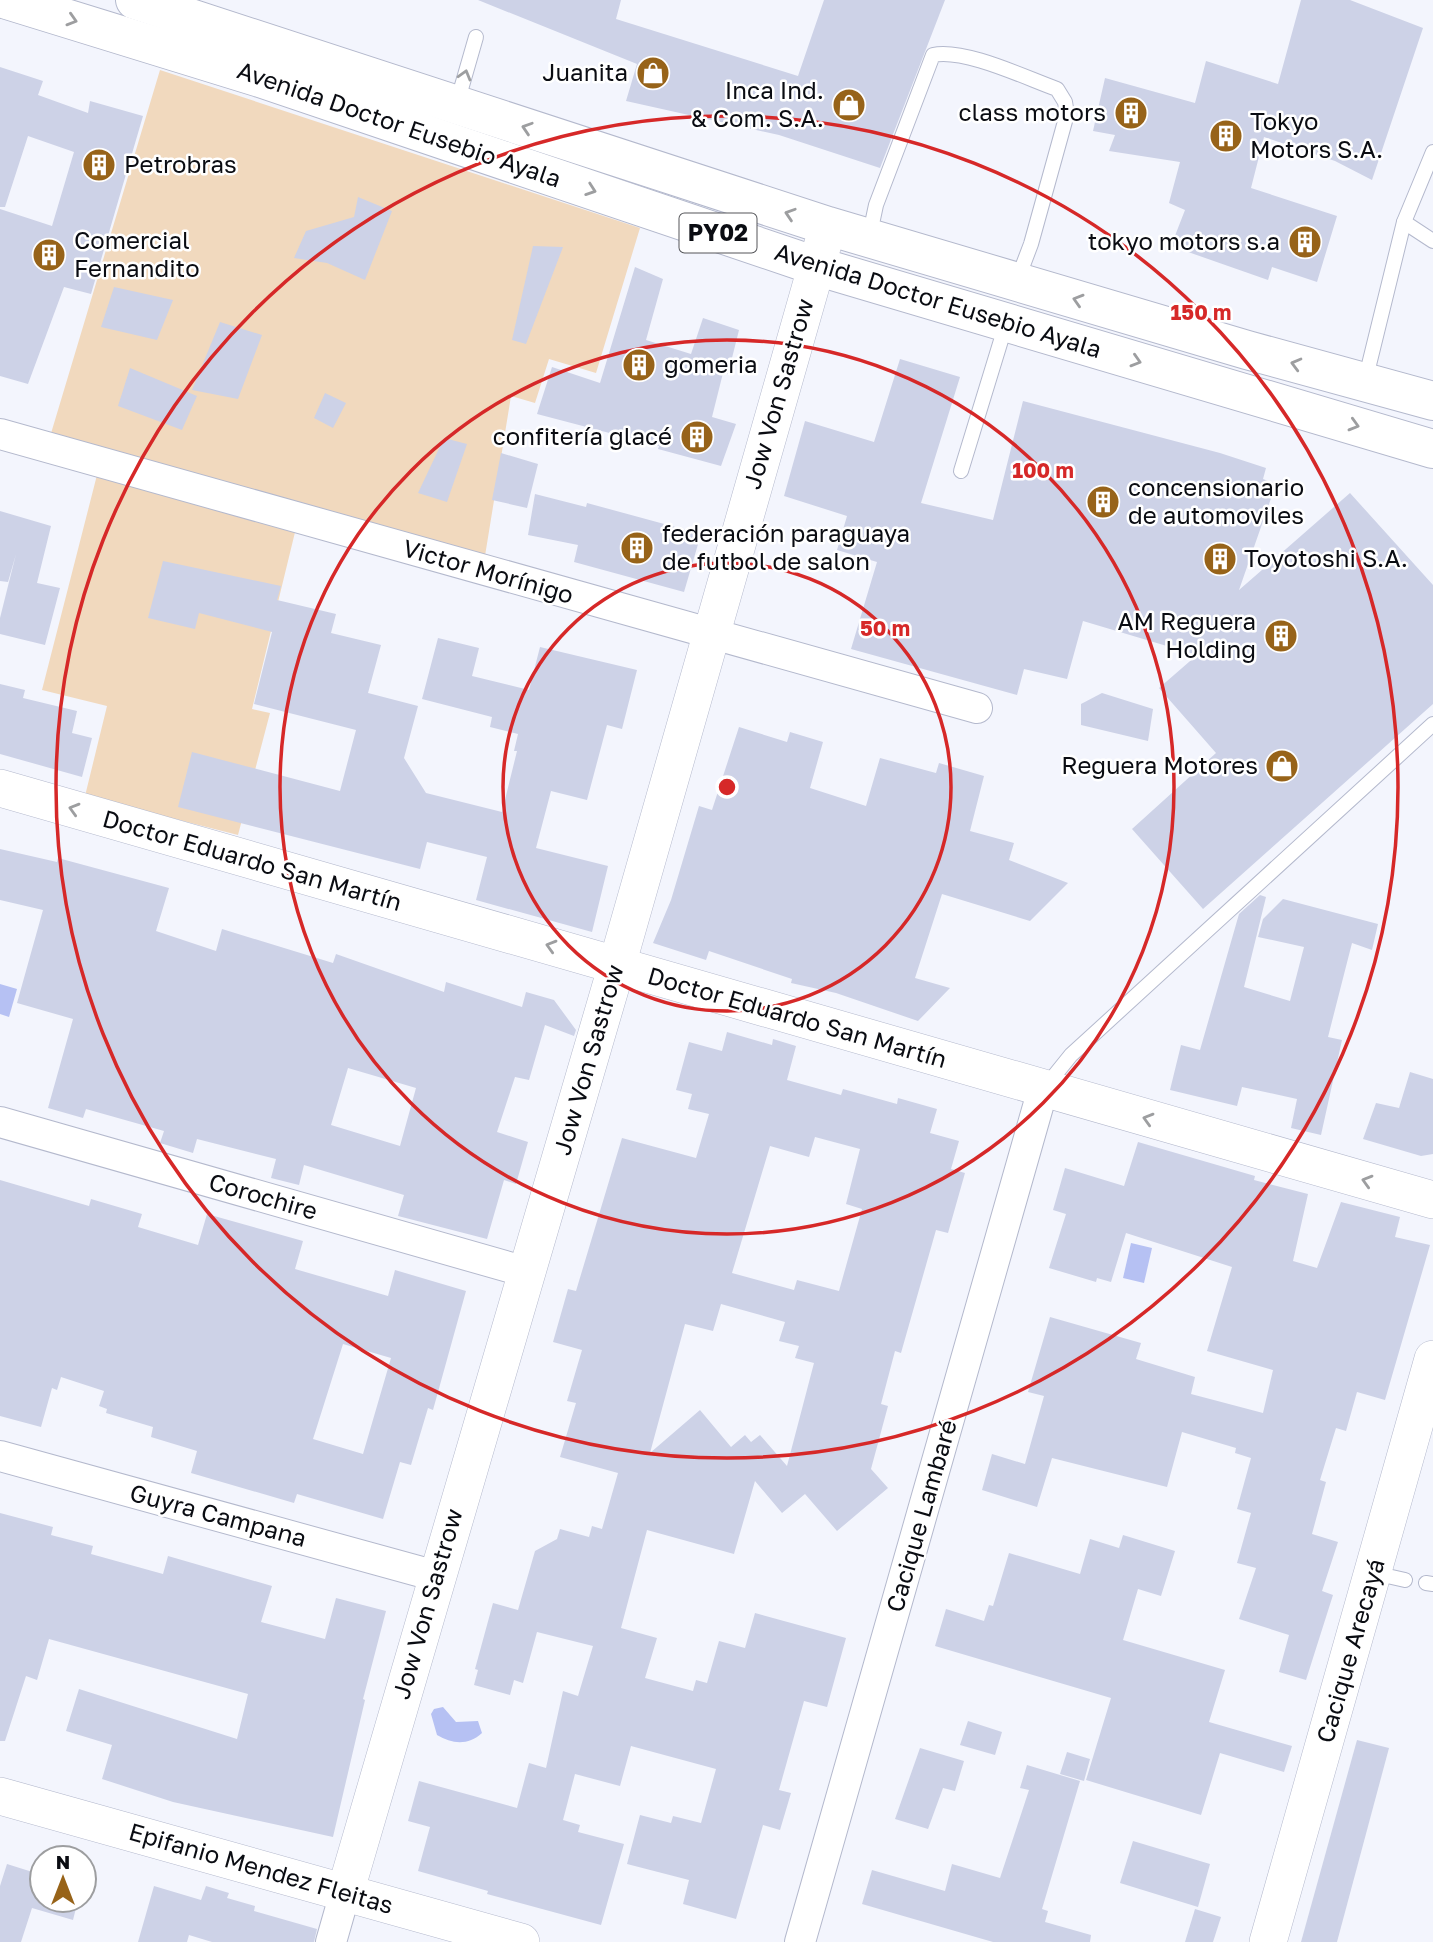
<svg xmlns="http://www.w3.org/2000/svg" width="1433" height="1942" viewBox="0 0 1433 1942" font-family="'Golos Text',sans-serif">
<rect width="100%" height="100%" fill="#f3f5fd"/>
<g fill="#f1d9be">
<polygon points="160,70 640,228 596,373 549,359 535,403 511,396 484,562 49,440"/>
<polygon points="97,475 297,524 252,709 270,713 238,835 85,796 107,706 42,690"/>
</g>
<g fill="#b6c1f3">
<polygon points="0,984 17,989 9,1017 0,1014"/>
<polygon points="1131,1243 1152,1248 1144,1283 1123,1278"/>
<path d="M443 1707 456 1722 478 1721 482 1733C468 1746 452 1744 437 1735L431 1714 434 1709Z"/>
</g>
<g fill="#cdd2e7" fill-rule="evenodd">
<polygon points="478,0 621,0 616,19 798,76 824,0 945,0 880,168 779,135 626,101 637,64"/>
<polygon points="1301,0 1350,0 1423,28 1372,180 1335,161 1264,137 1251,188 1337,216 1317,282 1272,267 1268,280 1171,246 1185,210 1169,203 1180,162 1109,151 1115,135 1093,131 1105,78 1195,103 1206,61 1278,84"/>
<polygon points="0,67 43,81 38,95 88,113 90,101 143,116 91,294 64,287 28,384 0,376 0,209 52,226 74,152 28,136 5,207 0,207"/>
<polygon points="358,197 392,211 365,280 327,263 294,258 306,231 354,217"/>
<polygon points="533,246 563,247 526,344 512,340"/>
<polygon points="635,267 663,279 646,340 691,354 703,318 739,330 728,374 723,373 712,417 736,424 721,466 658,449 659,446 537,414 552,367 600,383"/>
<polygon points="114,287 173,300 157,340 101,327"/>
<polygon points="220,322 262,335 238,399 192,390"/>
<polygon points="900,359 960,377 921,503 993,520 1023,401 1220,453 1266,468 1263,479 1276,484 1239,590 1350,493 1433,585 1433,704 1203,909 1132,829 1216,753 1159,688 1197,655 1083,621 1067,679 1024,669 1017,695 851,649 877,562 837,550 847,516 784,496 805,421 874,442"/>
<polygon points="130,368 197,396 182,430 118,406"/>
<polygon points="325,393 346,403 333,428 314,418"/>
<polygon points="444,438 467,444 447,502 418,493"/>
<polygon points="501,453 538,464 527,508 492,500"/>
<polygon points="535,494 586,507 587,503 701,534 684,592 574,562 578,545 528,535"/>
<polygon points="0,511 51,526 37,583 60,588 45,645 0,634 0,618 16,554 8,582 0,581"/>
<polygon points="163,561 281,586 277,600 336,614 331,633 381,645 368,693 418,706 404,758 426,793 502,812 517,751 514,751 518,734 490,727 492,717 422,699 438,638 479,648 472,676 529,690 540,647 637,670 622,729 607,725 587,800 551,791 536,848 608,866 592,932 476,900 487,857 427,842 420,869 178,807 192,752 340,791 356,730 254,704 272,632 199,613 195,629 148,618"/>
<polygon points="0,684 25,690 23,698 77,711 72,733 92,738 82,777 0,754"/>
<polygon points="1102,693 1153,709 1148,741 1081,725 1081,704"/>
<polygon points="739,727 787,742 790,732 823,742 810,788 866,806 880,758 936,773 939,763 984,776 970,831 1014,843 1009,860 1068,883 1030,921 942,894 915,978 950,988 918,1021 836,993 791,983 792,979 709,951 706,960 653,943 671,900 699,806 712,810"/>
<path d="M0 849 57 862 58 858 169 888 156 931 216 951 222 929 333 963 336 954 444 992 446 982 522 1007 526 992 554 1000 576 1030 574 1036 545 1025 529 1080 515 1077 497 1132 528 1142 516 1184 504 1180 487 1239 398 1216 404 1195 304 1165 299 1185 271 1178 276 1159 197 1139 193 1153 160 1143 164 1131 86 1109 83 1118 48 1108 73 1019 17 1003 43 910 0 900ZM348 1068 416 1088 400 1146 331 1125Z"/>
<polygon points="1260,895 1266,897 1244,987 1290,1001 1304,947 1258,937 1263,919 1283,899 1378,924 1372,950 1352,943 1328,1037 1342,1040 1321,1135 1291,1128 1297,1099 1242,1087 1237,1106 1170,1090 1181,1045 1200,1050 1239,914"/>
<path d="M727 1032 772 1045 773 1039 796 1046 787 1080 841 1095 843 1089 897 1104 898 1098 937 1109 930 1133 959 1141 951 1169 965 1173 948 1233 936 1230 901 1353 895 1351 881 1404 888 1406 871 1469 888 1488 837 1531 805 1494 782 1513 755 1481 734 1554 647 1530 621 1628 657 1638 645 1678 693 1691 696 1680 707 1683 719 1641 745 1648 755 1613 846 1638 827 1707 804 1701 779 1790 791 1793 780 1830 763 1825 736 1919 683 1904 689 1880 627 1864 640 1815 671 1823 673 1816 701 1823 716 1769 631 1746 620 1786 575 1774 563 1820 580 1825 578 1832 624 1844 601 1925 487 1894 488 1891 418 1871 430 1827 408 1821 419 1781 517 1808 529 1763 546 1768 563 1691 578 1696 593 1646 537 1632 523 1683 514 1680 510 1695 474 1685 478 1670 475 1669 493 1603 518 1610 535 1551 557 1539 560 1529 589 1537 592 1526 602 1529 618 1473 560 1457 576 1403 567 1401 582 1350 553 1342 568 1289 576 1291 622 1138 696 1158 709 1114 688 1109 692 1094 676 1090 689 1042 722 1051ZM815 1137 860 1149 846 1204 862 1209 839 1291 797 1280 794 1290 732 1273 770 1146 809 1157ZM721 1304 785 1322 779 1341 799 1346 795 1358 814 1363 787 1466 760 1435 751 1442 745 1435 731 1447 700 1410 650 1453 685 1324 713 1331Z"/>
<polygon points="1410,1072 1433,1079 1433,1154 1421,1156 1363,1139 1376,1103 1399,1108"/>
<polygon points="1138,1142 1255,1176 1254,1180 1308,1194 1293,1261 1317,1268 1341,1202 1400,1217 1395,1237 1430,1245 1385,1400 1357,1392 1346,1431 1336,1428 1320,1480 1326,1482 1312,1534 1338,1542 1322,1591 1333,1595 1306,1680 1279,1672 1289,1635 1239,1619 1256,1568 1237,1563 1251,1513 1237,1509 1251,1458 1235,1453 1236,1448 1182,1432 1167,1487 1052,1458 1037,1507 982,1490 992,1454 1025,1464 1044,1396 1028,1392 1050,1317 1141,1343 1136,1359 1195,1377 1191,1394 1263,1413 1273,1370 1207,1351 1232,1267 1126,1233 1111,1282 1097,1278 1096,1282 1049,1268 1066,1214 1053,1210 1065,1168 1124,1186"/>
<path d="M0 1180 89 1206 91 1199 142 1214 138 1227 198 1245 207 1214 303 1241 295 1269 388 1296 395 1270 466 1291 433 1410 428 1408 411 1465 400 1462 383 1519 297 1494 294 1503 191 1473 197 1451 151 1437 153 1427 106 1413 107 1409 99 1406 104 1391 61 1377 57 1390 52 1388 41 1427 0 1416ZM343 1344 391 1358 363 1454 313 1439Z"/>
<polygon points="0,1513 53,1527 51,1535 93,1546 91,1554 163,1574 168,1556 272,1586 261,1622 325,1639 336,1598 386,1611 363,1699 365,1700 333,1837 173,1802 102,1779 112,1745 66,1731 79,1689 237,1739 248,1694 49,1639 37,1680 26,1676 5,1741 0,1741"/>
<polygon points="1123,1535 1175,1551 1161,1596 1138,1589 1123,1640 1225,1670 1209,1722 1292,1746 1284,1772 1220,1753 1201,1815 1086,1780 1111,1698 935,1646 946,1609 984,1621 989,1605 993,1606 1009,1553 1080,1574 1090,1539 1119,1548"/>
<polygon points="968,1721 1002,1732 995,1755 960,1745"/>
<polygon points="1357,1740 1389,1748 1337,1942 1301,1942"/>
<polygon points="920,1748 964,1761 955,1791 943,1788 928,1829 895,1819"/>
<polygon points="1067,1752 1090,1759 1084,1781 1060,1774"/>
<polygon points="1027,1765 1080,1781 1042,1909 1048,1911 1045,1922 1091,1935 1090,1942 993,1942 862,1904 872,1870 945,1891 952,1864 1000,1878 1029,1790 1020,1788"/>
<polygon points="1133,1841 1210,1864 1198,1907 1120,1883"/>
<polygon points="7,1864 42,1875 42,1900 78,1900 73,1920 32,1908 21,1942 0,1942 0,1886"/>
<polygon points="154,1886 201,1900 206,1886 229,1893 227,1898 255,1906 254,1911 317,1929 314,1942 212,1942 189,1935 187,1942 138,1942"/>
<polygon points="1195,1909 1221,1917 1213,1942 1185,1942"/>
</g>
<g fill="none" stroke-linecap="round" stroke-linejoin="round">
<defs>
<g id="service">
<polyline points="457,103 476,37"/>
<polyline points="1404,222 1433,152"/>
<path d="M869 238 876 205 933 55C964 48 1026 78 1057 89L1065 102 1067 114 1031 244 1017 281"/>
<polyline points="1365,381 1404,222 1433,241"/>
<polyline points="961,471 1006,324"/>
<polyline points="1046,1086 1071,1055 1433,724"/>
<polyline points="1374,1573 1405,1580"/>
<polyline points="1426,1583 1433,1584"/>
</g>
<g id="minor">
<polyline points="0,434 977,708"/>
<polyline points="0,1122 526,1272"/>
<polyline points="0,1456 436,1576"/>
<polyline points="331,1942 345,1893"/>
<polyline points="800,1942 1043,1089"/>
</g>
<g id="tertiary">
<polyline points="0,788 1433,1200"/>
<polyline points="0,1796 521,1942"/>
<polyline points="345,1893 617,965 828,226"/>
<polyline points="1268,1942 1433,1359"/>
</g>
<g id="trunk">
<polyline points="7,0 260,78 816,266 1433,449"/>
<polyline points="135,0 828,226 1247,350 1433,401"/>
</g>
</defs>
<use href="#service" stroke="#b4b9cd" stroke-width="16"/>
<use href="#minor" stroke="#b4b9cd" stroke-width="32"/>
<use href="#tertiary" stroke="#b4b9cd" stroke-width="38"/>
<use href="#trunk" stroke="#b4b9cd" stroke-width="40"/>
<use href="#service" stroke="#fff" stroke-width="14"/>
<use href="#minor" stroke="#fff" stroke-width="30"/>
<use href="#tertiary" stroke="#fff" stroke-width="37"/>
<use href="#trunk" stroke="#fff" stroke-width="38"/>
</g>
<defs><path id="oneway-chevron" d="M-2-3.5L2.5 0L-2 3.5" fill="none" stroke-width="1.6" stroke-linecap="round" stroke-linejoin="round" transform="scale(1.75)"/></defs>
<g stroke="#9d9ea0">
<use href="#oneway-chevron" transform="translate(72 20) rotate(17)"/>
<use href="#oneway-chevron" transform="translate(465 75) rotate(-74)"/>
<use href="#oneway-chevron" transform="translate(527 128) rotate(-162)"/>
<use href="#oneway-chevron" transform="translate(591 190) rotate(19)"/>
<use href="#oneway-chevron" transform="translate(790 214) rotate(-162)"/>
<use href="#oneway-chevron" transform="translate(1078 300) rotate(-163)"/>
<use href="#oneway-chevron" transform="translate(1136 361) rotate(17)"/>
<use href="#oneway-chevron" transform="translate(1296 364) rotate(-165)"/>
<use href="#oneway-chevron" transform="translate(1354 425) rotate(16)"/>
<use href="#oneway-chevron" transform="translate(74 809) rotate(-164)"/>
<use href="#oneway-chevron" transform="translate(551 946) rotate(-164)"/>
<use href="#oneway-chevron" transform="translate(1148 1119) rotate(-164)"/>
<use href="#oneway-chevron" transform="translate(1367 1181) rotate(-164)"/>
</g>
<g fill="none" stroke="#d62828" stroke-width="3.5">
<circle cx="727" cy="787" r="224"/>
<circle cx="727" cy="787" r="447"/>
<circle cx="727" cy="787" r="671"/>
</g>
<defs>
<symbol id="shop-disc" viewBox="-11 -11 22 22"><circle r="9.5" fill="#976319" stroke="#fff"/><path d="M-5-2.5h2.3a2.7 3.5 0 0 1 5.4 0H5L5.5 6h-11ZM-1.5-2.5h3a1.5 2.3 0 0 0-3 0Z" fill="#fff"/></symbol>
<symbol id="building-disc" viewBox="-11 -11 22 22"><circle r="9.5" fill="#976319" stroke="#fff"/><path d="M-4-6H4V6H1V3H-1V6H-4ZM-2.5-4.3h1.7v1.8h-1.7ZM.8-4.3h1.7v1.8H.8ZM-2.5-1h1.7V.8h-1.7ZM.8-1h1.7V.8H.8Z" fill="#fff"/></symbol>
</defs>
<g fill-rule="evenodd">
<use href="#shop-disc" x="634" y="54" width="38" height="38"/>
<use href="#shop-disc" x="830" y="86" width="38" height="38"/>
<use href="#building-disc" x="1112" y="94" width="38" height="38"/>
<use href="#building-disc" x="1207" y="117" width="38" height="38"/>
<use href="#building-disc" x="80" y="146" width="38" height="38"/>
<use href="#building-disc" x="1286" y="223" width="38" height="38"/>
<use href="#building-disc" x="30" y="236" width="38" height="38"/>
<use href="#building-disc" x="620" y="346" width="38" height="38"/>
<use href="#building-disc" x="678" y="418" width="38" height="38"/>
<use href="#building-disc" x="1084" y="483" width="38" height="38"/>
<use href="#building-disc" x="618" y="529" width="38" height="38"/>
<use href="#building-disc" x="1201" y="540" width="38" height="38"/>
<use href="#building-disc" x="1262" y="617" width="38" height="38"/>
<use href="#shop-disc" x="1263" y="747" width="38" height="38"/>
</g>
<g text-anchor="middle" stroke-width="5" stroke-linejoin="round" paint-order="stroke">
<rect fill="#fff" stroke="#545559" stroke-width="2" x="679.5" y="213.5" width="77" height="39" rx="5"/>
<g font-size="23" font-weight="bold" fill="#0a0c12">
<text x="718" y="241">PY02</text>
</g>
<g font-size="24" fill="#0a0c12" stroke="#fff" text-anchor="end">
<text x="628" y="81">Juanita</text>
<text x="824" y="99">Inca Ind.<tspan x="824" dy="28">&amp; Com. S.A.</tspan></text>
<text x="1106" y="121">class motors</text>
<text x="1250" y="130" text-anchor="start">Tokyo<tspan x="1250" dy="28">Motors S.A.</tspan></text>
<text x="124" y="173" text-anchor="start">Petrobras</text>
<text x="74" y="249" text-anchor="start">Comercial<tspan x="74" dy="28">Fernandito</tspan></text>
<text x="1280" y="250">tokyo motors s.a</text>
<text x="664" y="373" text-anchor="start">gomeria</text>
<text x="672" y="445">confitería glacé</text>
<text x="1128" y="496" text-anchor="start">concensionario<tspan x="1128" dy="28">de automoviles</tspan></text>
<text x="662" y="542" text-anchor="start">federación paraguaya<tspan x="662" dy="28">de futbol de salon</tspan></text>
<text x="1244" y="567" text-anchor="start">Toyotoshi S.A.</text>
<text x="1256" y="630">AM Reguera<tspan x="1256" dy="28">Holding</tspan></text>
<text x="1258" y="774">Reguera Motores</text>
</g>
<g font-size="24" fill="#0a0c12" stroke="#fff">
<text transform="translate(399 125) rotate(19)" y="8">Avenida Doctor Eusebio Ayala</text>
<text transform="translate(938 301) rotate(17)" y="8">Avenida Doctor Eusebio Ayala</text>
<text transform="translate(779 394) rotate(-74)" y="8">Jow Von Sastrow</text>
<text transform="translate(488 572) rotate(16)" y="8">Victor Morínigo</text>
<text transform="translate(252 861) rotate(16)" y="8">Doctor Eduardo San Martín</text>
<text transform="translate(797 1018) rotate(16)" y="8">Doctor Eduardo San Martín</text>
<text transform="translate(589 1060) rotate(-74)" y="8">Jow Von Sastrow</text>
<text transform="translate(263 1197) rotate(16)" y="8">Corochire</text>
<text transform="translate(218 1516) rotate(15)" y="8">Guyra Campana</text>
<text transform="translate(922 1516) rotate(-74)" y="8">Cacique Lambaré</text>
<text transform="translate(428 1604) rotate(-74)" y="8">Jow Von Sastrow</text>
<text transform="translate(1351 1651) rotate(-74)" y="8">Cacique Arecayá</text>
<text transform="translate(261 1869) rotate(16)" y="8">Epifanio Mendez Fleitas</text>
</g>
</g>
<circle cx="727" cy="787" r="10" fill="#d62828" stroke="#fff" stroke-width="3.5"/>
<g font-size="21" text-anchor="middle" font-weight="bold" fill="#d62828" stroke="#fff" stroke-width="5" stroke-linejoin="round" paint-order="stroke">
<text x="1201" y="320">150 m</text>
<text x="1043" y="478">100 m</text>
<text x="885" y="636">50 m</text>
</g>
<g transform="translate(63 1879)"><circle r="33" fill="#ffffff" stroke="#9d9ea0" stroke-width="2"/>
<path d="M0-5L12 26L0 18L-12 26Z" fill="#976319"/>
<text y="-10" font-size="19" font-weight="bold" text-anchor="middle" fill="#0a0c12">N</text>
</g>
</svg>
